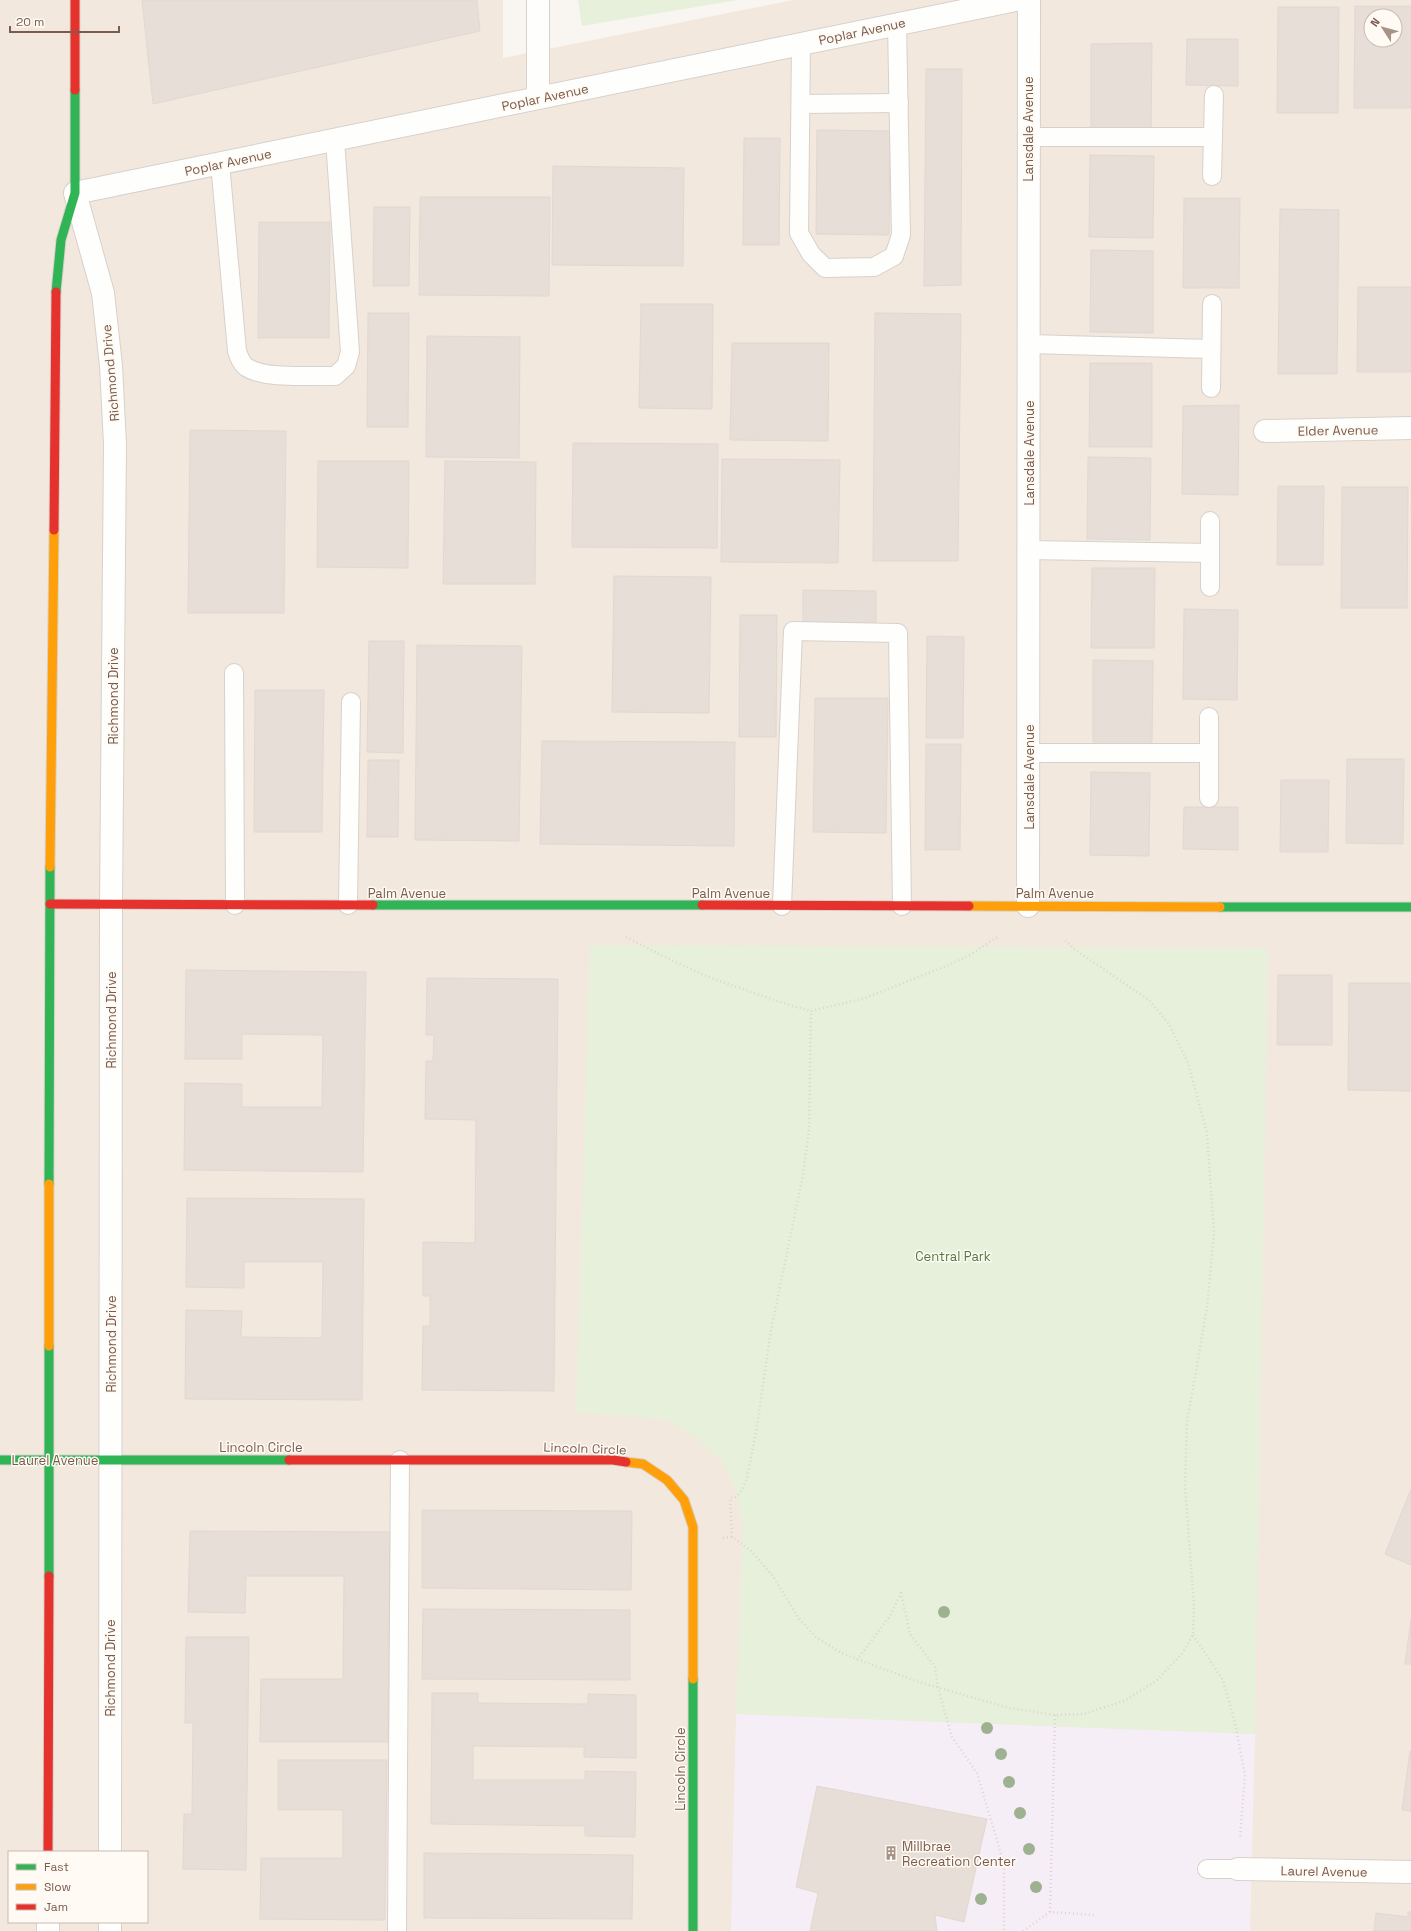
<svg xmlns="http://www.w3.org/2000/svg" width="1411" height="1931" viewBox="0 0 1411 1931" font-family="'Space Grotesk',sans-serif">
<rect width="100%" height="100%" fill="#f9f5f0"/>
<path fill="#f2e8de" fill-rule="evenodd" d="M0 0H503V58L793 0H1411V1931H0ZM1371 16H1395V40H1371ZM9 1852H147V1922H9Z"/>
<polygon fill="#f6eef6" points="736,1714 1255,1734 1250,1931 731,1931"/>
<g fill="#e7f0db">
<polygon points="578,0 738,0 582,26"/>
<polygon points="590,945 1268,948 1255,1734 736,1714 743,1525 736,1491 724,1464 696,1437 667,1420 576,1412"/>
</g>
<g fill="#e6ded7" stroke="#e2d8d2" fill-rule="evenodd">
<polygon points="142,0 477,0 480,31 153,104"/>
<path d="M1355 6H1411V108H1354ZM1371 16H1395V40H1371Z"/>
<polygon points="1278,7 1339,7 1338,113 1277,113"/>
<polygon points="1187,39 1238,39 1238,86 1186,85"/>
<polygon points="1152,43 1151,133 1091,133 1091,44"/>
<polygon points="926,69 962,69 961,285 924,286"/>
<polygon points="817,130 890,131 889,235 816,234"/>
<polygon points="744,138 780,138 779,245 743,245"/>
<polygon points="1090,155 1154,156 1153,238 1089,237"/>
<polygon points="553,166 684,168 683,266 552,265"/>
<polygon points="420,197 550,197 549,296 419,295"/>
<polygon points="1184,198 1240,198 1239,288 1183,288"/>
<polygon points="374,207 410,207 409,286 373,286"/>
<polygon points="1280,209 1339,210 1337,374 1278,374"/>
<polygon points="259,222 330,222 329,338 258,338"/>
<polygon points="1091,250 1153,251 1153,333 1090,332"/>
<polygon points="1358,287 1411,287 1411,372 1357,372"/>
<polygon points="641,304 713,304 712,409 639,408"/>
<polygon points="368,313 409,313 408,427 367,427"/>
<polygon points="875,313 961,314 958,561 873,561"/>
<polygon points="427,336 520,337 519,458 426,457"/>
<polygon points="732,343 829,343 828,441 730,440"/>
<polygon points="1090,363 1152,363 1152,447 1089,447"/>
<polygon points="1239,405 1238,495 1182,494 1183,406"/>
<polygon points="190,430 286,431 284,613 188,613"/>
<polygon points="573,443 718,444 717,548 572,547"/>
<polygon points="1088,457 1151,458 1150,540 1087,539"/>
<polygon points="722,459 840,460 838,563 721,562"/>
<polygon points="318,461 409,461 408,568 317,567"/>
<polygon points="445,461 536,462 535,584 443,584"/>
<polygon points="1278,486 1324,486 1323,565 1277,565"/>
<polygon points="1342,487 1408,487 1407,608 1341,608"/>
<polygon points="1092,568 1155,568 1154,648 1091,648"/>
<polygon points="614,576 711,577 709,713 612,712"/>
<polygon points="803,590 876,591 876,624 803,624"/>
<polygon points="1184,609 1238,610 1237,700 1183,699"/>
<polygon points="740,615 777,615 776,737 739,737"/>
<polygon points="927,636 964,637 963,738 926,738"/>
<polygon points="369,641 404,641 403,753 367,752"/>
<polygon points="417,645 522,646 519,841 415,840"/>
<polygon points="1093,660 1153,661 1152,742 1093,742"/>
<polygon points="255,690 324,690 322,832 254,832"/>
<polygon points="815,698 888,698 886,833 813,832"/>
<polygon points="542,741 735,742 734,846 540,844"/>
<polygon points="926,744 961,744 960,850 925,850"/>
<polygon points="1347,759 1404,759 1403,844 1346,843"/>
<polygon points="368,760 399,760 398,837 367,837"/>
<polygon points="1091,772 1150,773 1149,856 1090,855"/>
<polygon points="1281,780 1329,780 1328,852 1280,852"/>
<polygon points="1184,807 1238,807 1238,850 1183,849"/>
<polygon points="186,970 366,972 363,1172 184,1170 185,1083 242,1084 242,1107 322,1107 323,1035 242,1034 242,1059 185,1059"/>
<polygon points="1278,975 1332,975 1332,1045 1277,1045"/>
<polygon points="427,978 558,979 554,1391 422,1390 423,1326 430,1326 430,1296 423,1296 423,1242 475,1243 476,1120 425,1119 426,1061 433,1061 434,1035 426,1035"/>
<polygon points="1349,983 1410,983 1410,1091 1348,1090"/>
<polygon points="187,1198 364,1199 362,1400 185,1399 186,1310 242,1311 241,1337 322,1338 323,1262 244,1262 244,1288 186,1287"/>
<polygon points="1411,1489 1411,1565 1385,1554"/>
<polygon points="422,1510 632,1511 631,1590 422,1588"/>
<polygon points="190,1531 390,1532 388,1742 260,1742 261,1679 343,1679 344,1576 246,1576 245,1613 188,1612"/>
<polygon points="423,1609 630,1610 630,1680 422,1679"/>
<polygon points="1411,1619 1411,1664 1405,1664"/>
<polygon points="186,1637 249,1637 246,1870 183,1869 184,1814 192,1814 193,1723 185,1723"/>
<polygon points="432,1693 478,1693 478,1703 588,1704 588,1694 636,1695 636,1758 584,1757 584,1747 473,1746 473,1780 585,1780 585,1771 636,1772 635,1837 585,1836 585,1826 431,1824"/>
<polygon points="1410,1751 1411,1751 1411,1811 1402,1810"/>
<polygon points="278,1760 387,1760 385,1920 260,1919 261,1858 343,1858 343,1810 278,1810"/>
<polygon points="817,1786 987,1819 964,1922 935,1915 937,1931 810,1931 818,1893 796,1887"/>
<polygon points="424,1853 633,1855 632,1919 424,1918"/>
<polygon points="1408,1912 1411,1912 1411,1931 1374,1931 1376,1913 1408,1917"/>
</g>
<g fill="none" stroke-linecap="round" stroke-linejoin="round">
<defs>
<g id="lane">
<polyline points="801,44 799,233 811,254 825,268 874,267 894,256 901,235 897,24"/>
<polyline points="801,104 899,103"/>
<polyline points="1028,137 1213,137"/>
<path d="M220 163 237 351C239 357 241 363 246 367 266 380 312 375 335 376L346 366 350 352 335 140"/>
<polyline points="1212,176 1214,95"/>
<polyline points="1029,344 1211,349"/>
<polyline points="1211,388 1212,304"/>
<polyline points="1029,550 1210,553"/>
<polyline points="1210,587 1210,521"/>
<polyline points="234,673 235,905"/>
<polyline points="1029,753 1209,753"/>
<polyline points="1209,798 1209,717"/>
<polyline points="348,905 351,702"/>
<polyline points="782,906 793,631 898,633 902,906"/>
<polyline points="1207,1869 1238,1869"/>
<polyline points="397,1931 400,1460"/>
</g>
<g id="street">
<polyline points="538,0 538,98"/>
<polyline points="1265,431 1411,428"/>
<polyline points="1028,906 1029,0"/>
<polyline points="110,1852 111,905 115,444 111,366 103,293 75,193 1016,0"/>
<polyline points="1238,1869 1411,1872"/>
<polyline points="48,1931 48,1922"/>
<polyline points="110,1931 110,1922"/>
</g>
<g id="fast">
<polyline points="56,292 61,240 75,193 75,90"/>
<polyline points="373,905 702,905"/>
<polyline points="1220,907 1411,907"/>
<polyline points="49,1184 50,867"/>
<polyline points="0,1460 289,1460"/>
<polyline points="49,1576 49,1346"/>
<polyline points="693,1679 693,1931"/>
</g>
<g id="slow">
<polyline points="50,867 54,530"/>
<polyline points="969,906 1220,907"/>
<polyline points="49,1346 49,1184"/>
<polyline points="626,1462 643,1464 667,1480 684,1500 693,1527 693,1679"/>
</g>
<g id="jam">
<polyline points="75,0 75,90"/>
<polyline points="54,530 56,292"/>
<polyline points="50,904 373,905"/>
<polyline points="702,905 969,906"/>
<polyline points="289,1460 613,1460 626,1462"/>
<polyline points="48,1852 49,1576"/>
</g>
</defs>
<use href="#lane" stroke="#d7d1cb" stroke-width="20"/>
<use href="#street" stroke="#d7d1cb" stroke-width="24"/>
<use href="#fast" stroke="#d9d2cb" stroke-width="11"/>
<use href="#slow" stroke="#d9d2cb" stroke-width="11"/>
<use href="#jam" stroke="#d9d2cb" stroke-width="11"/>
<g stroke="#dcd5d0" stroke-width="2.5" stroke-dasharray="1 3" stroke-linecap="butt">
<polyline points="626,937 665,957 711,978 786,1004 811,1011 865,998 949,965 970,955 997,937"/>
<polyline points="732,1537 730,1498 736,1497 742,1490 747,1478 757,1426 771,1330 803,1175 809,1130 811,1011"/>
<polyline points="723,1538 732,1537 751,1551 772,1575 800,1620 816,1637 841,1653 916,1681 1009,1708 1055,1715 1083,1714 1124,1701 1156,1681 1181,1655 1193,1635 1194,1606 1185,1486 1187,1422 1207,1308 1214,1233 1207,1133 1188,1063 1169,1024 1149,1000 1074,949 1063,938"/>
<polyline points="901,1592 910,1634 935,1667 938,1688 952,1737 977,1773 1004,1864 1004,1931"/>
<polyline points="1193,1635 1223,1680 1235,1723 1245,1775 1240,1838"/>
<polyline points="857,1660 890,1616 901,1593"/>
<polyline points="1055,1715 1050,1912 1094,1915"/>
<polyline points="1023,1931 1050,1912"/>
</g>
<use href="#lane" stroke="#fefefd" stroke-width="18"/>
<use href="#street" stroke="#fefefd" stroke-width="22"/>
<use href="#fast" stroke="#30b455" stroke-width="9"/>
<use href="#slow" stroke="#ff9f0a" stroke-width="9"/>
<use href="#jam" stroke="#e5322d" stroke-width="9"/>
</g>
<g fill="#9eb190">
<circle cx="944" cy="1612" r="6"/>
<circle cx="987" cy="1728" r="6"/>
<circle cx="1001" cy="1754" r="6"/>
<circle cx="1009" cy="1782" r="6"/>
<circle cx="1020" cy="1813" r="6"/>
<circle cx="1029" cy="1849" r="6"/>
<circle cx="1036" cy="1887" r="6"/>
<circle cx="981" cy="1899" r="6"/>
</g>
<defs>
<symbol id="building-bare" viewBox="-9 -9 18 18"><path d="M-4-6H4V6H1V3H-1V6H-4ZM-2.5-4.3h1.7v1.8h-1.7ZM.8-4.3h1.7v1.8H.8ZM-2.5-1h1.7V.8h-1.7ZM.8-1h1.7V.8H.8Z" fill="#a69286" stroke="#fffaf3" stroke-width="2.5" paint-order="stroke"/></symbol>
</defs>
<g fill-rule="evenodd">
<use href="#building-bare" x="881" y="1843" width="20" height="20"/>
</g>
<g text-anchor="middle" stroke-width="3" stroke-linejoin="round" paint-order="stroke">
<g font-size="13" fill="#7a5c4d" stroke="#fffaf3">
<text transform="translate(862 31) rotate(-12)" y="5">Poplar Avenue</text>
<text transform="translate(545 97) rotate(-12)" y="5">Poplar Avenue</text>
<text transform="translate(1028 129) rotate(-90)" y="5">Lansdale Avenue</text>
<text transform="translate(228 162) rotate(-12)" y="5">Poplar Avenue</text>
<text transform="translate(110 373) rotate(-95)" y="5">Richmond Drive</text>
<text transform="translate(1338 430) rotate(-1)" y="5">Elder Avenue</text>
<text transform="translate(1029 453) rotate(-90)" y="5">Lansdale Avenue</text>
<text transform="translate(113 696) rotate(-90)" y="5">Richmond Drive</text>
<text transform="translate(1029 777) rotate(-90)" y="5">Lansdale Avenue</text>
<text x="407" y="898">Palm Avenue</text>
<text x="731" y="898">Palm Avenue</text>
<text x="1055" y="898">Palm Avenue</text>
<text transform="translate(111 1020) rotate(-90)" y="5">Richmond Drive</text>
<text transform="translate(111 1344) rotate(-90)" y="5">Richmond Drive</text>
<text x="261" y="1452">Lincoln Circle</text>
<text transform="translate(585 1448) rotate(2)" y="5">Lincoln Circle</text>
<text x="55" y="1465">Laurel Avenue</text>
<text transform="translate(110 1668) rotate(-90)" y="5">Richmond Drive</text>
<text transform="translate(680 1769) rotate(-90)" y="5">Lincoln Circle</text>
<text transform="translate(1324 1871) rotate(1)" y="5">Laurel Avenue</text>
</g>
<g font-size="13" fill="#537a41" stroke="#fffaf3">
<text x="953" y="1261">Central Park</text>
</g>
<g font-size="13" fill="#7a5c4d" stroke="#fffaf3" text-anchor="start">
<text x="902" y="1851">Millbrae<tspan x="902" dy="15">Recreation Center</tspan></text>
</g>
</g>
<rect x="8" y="1851" width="140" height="72" fill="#fffaf3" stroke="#cabbb1"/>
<rect x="16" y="1864" width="20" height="6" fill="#30b455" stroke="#cabbb1"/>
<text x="44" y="1871" font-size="12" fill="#7a5c4d">Fast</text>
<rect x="16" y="1884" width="20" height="6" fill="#ff9f0a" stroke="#cabbb1"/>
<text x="44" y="1891" font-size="12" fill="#7a5c4d">Slow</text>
<rect x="16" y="1904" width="20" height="6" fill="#e5322d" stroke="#cabbb1"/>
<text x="44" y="1911" font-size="12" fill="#7a5c4d">Jam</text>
<g transform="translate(1383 28) rotate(306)"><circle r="19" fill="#fffaf3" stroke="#cabbb1"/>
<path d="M0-3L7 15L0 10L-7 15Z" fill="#a69286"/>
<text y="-6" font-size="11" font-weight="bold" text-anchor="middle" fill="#7a5c4d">N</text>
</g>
<path d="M10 26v6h109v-6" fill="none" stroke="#7a5c4d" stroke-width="2"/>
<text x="16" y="26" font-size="12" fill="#7a5c4d" stroke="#fffaf3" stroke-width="3" paint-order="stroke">20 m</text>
</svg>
